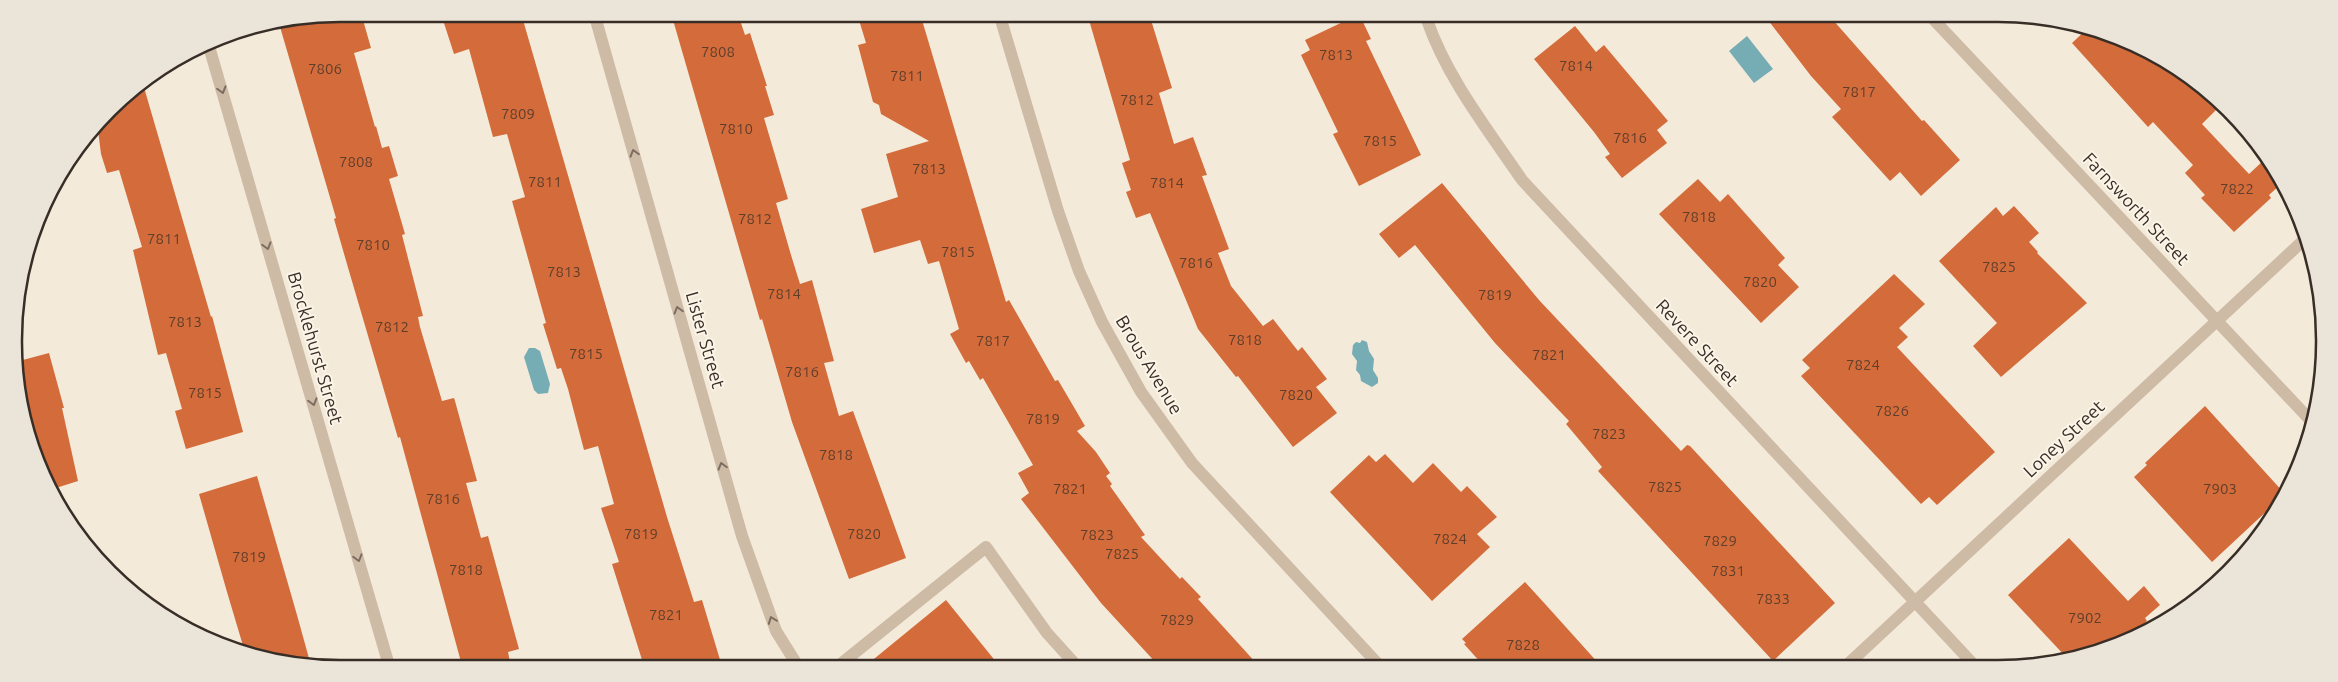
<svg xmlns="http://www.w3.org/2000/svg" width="2338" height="682" viewBox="0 0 2338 682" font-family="Ubuntu,sans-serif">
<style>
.water{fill:#76adb5}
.building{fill:#d36c3a}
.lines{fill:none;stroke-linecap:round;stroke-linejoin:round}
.minor{stroke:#cebba5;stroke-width:12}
.oneway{stroke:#7c6d60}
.labels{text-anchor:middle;stroke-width:4;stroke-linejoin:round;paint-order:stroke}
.number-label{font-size:15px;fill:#603e2c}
.street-label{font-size:18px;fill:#392e27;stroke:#fbf4e7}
.rim{fill:none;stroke:#392e27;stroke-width:2.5}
</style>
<rect width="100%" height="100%" fill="#f4eada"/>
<path class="water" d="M1747,36l26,33 -19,14 -25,-32z
M1362,340l5,2 2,9 5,8 -1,11 5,8v5l-6,4 -11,-6 -1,-6 -4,-5 1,-9 -5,-7 1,-9 3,-3 4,1z
M529,348h6l5,3 10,33 -2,9 -10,1 -4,-4 -10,-33z"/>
<path class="building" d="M278,20h85l8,28 -17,5 21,74 1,-1 6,22 7,-2 9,30 -9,3 16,55 -3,1 21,81 -5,1 2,10 22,74 12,-3 1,3 22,80 -11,2 15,55 7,-2 31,113 -11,3 2,10h-49l-61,-225 -2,1 -49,-167 -15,-52 2,-1z
M443,20h80l144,497 27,85 8,-2 19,63h-78l-31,-99 7,-2 -18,-54 13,-4 -16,-58 -14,4 -16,-61 -7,-21 -4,1 -14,-45 3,-1 -34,-122 13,-4 -18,-63 -14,3 -24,-88 -15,5z
M673,20h67l5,15 5,-2 17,53h-2l9,29 -10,3 24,81 -12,4 15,52 9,29 12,-4 22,81 -10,2 15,53 14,-5 53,147 -57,21 -57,-157 -30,-103 -2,1z
M859,20h63l84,282 3,-2 46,81 3,-1 27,46 -8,5 19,21 14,21 -4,3 6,8 -2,2 35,49 -4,2 39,42 2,-2 19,20 -3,2 59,65h-100l-56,-61 -80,-104 8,-6 -11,-20 15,-8 -50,-87 -3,2 -11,-19 -3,2 -16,-29 9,-5 -20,-68 -11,3 -8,-24 -46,13 -13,-44 37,-12 -12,-43 43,-13 -48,-27 -2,-9 -6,-3 -15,-57 8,-2z
M1089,20h62l21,68 -13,5 15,51 19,-7 14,38 -5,1 27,73 -11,4 13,33 32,40 10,-7 25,32 4,-4 25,32 -11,8 21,26 -44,34 -55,-71 -2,1 -38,-48 -48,-116 -14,5 -10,-26 5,-2 -9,-27 8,-3z
M1347,20h15l9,19 -5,2 55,114 -62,31 -26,-52 5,-2 -37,-77 9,-5 -5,-10z
M1768,20h65l89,101 2,-1 36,40 -39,36 -21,-24 -10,9 -58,-64 9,-8 -30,-33z
M1575,26l21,26 8,-7 64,76 -11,9 10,13 -45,35 -17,-21 5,-3 -16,-22 -60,-73z
M2088,28l34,11 57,30 43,35 -20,20 47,50 15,-14 13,14 5,9 -13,12 2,3 -37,34 -33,-34 4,-3 -20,-22 8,-8 -40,-43 -5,5 -76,-84z
M143,84l68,233 1,-1 31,116 -57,17 -11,-38 7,-2 -16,-56 -8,2 -25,-105 9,-3 -23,-77 -12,3 -6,-19 -3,-24 27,-35z
M1698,179l22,23 8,-8 57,64 -7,7 21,22 -38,36 -102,-109z
M1442,183l97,117 142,151 6,-6 3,1 145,157 -62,58 -175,-190 4,-4 -36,-43 3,-3 -74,-78 -80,-98 -16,13 -20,-24z
M2014,206l25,27 -10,9 9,10 -1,1 50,50 -86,74 -28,-31 24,-23 -58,-62 57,-54 7,9z
M1894,274l31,30 -26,24 9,9 -11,10 98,105 -58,53 -8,-8 -8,7 -120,-128 9,-8 -8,-8z
M49,353l15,55h-2l16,73 -22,7 -31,-62 -6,-65z
M2205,406l80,88 -73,68 -78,-85 13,-12 -2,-2z
M1385,454l28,29 20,-20 28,29 6,-6 30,31 -20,17 13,13 -58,54 -102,-109 39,-37 7,7z
M257,476l40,139 13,47h-33l-33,-13 -17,-57 -28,-98z
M2069,538l59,63 16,-15 16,19 -15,13 2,3 -19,18 -62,18 -58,-62z
M1525,582l21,23 54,60 -118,-1 -18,-20 2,-1 -4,-4z
M946,600l51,63h-128z"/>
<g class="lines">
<path class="minor" d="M596,20l146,516 34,95 20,32
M1001,20l57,191 21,60 23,51 39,70 51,71 186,201
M1427,20c20,58 61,110 95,160l452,485
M1934,20l378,402
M208,43l180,619
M842,663l144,-116 61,86 28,31
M1847,665l459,-427"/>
</g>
<defs><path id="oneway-chevron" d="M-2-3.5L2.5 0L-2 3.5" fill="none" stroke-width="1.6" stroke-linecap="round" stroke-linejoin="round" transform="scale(1.25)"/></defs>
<g class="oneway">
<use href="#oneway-chevron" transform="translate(222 90) rotate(74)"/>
<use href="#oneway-chevron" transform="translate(634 153) rotate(-106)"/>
<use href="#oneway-chevron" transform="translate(267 246) rotate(74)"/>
<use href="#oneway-chevron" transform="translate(678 310) rotate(-106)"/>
<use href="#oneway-chevron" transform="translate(313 402) rotate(74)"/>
<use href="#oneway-chevron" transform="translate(722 466) rotate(-106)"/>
<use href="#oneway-chevron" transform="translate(358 558) rotate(74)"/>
<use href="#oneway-chevron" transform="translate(772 620) rotate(-111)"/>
</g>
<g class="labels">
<g class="number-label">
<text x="718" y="57">7808</text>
<text x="1336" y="60">7813</text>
<text x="1576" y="71">7814</text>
<text x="325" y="74">7806</text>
<text x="907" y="81">7811</text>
<text x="1859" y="97">7817</text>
<text x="1137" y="105">7812</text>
<text x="518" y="119">7809</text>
<text x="736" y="134">7810</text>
<text x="1630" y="143">7816</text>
<text x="1380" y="146">7815</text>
<text x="356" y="167">7808</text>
<text x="929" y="174">7813</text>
<text x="545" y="187">7811</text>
<text x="1167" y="188">7814</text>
<text x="2237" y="194">7822</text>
<text x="1699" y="222">7818</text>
<text x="755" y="224">7812</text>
<text x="164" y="244">7811</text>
<text x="373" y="250">7810</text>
<text x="958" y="257">7815</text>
<text x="1196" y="268">7816</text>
<text x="1999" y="272">7825</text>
<text x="564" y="277">7813</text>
<text x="1760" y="287">7820</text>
<text x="784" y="299">7814</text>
<text x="1495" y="300">7819</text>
<text x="185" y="327">7813</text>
<text x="392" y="332">7812</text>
<text x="1245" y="345">7818</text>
<text x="993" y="346">7817</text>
<text x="586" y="359">7815</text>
<text x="1549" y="360">7821</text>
<text x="1863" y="370">7824</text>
<text x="802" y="377">7816</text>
<text x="205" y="398">7815</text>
<text x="1296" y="400">7820</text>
<text x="1892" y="416">7826</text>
<text x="1043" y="424">7819</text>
<text x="1609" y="439">7823</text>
<text x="836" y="460">7818</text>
<text x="1665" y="492">7825</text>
<text x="1070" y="494">7821</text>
<text x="2220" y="494">7903</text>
<text x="443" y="504">7816</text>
<text x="641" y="539">7819</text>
<text x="864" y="539">7820</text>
<text x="1097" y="540">7823</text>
<text x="1450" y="544">7824</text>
<text x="1720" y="546">7829</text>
<text x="1122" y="559">7825</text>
<text x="249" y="562">7819</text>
<text x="466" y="575">7818</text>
<text x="1728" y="576">7831</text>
<text x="1773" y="604">7833</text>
<text x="666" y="620">7821</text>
<text x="2085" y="623">7902</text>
<text x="1177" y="625">7829</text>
<text x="1523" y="650">7828</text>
</g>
<g class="street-label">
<text transform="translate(2136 209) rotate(47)" y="6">Farnsworth Street</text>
<text transform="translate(705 340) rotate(74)" y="6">Lister Street</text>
<text transform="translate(1697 343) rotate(47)" y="6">Revere Street</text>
<text transform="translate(315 348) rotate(74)" y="6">Brocklehurst Street</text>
<text transform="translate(1149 365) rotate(59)" y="6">Brous Avenue</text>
<text transform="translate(2064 439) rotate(-43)" y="6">Loney Street</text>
</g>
</g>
<path d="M0 0H2338V682H0ZM340 22H1998A318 318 0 0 1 2316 340V342A318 318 0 0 1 1998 660H340A318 318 0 0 1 22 342V340A318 318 0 0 1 340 22Z" fill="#ebe4d8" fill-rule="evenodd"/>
<path class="rim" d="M340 22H1998A318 318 0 0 1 2316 340V342A318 318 0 0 1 1998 660H340A318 318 0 0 1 22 342V340A318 318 0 0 1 340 22Z"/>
</svg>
